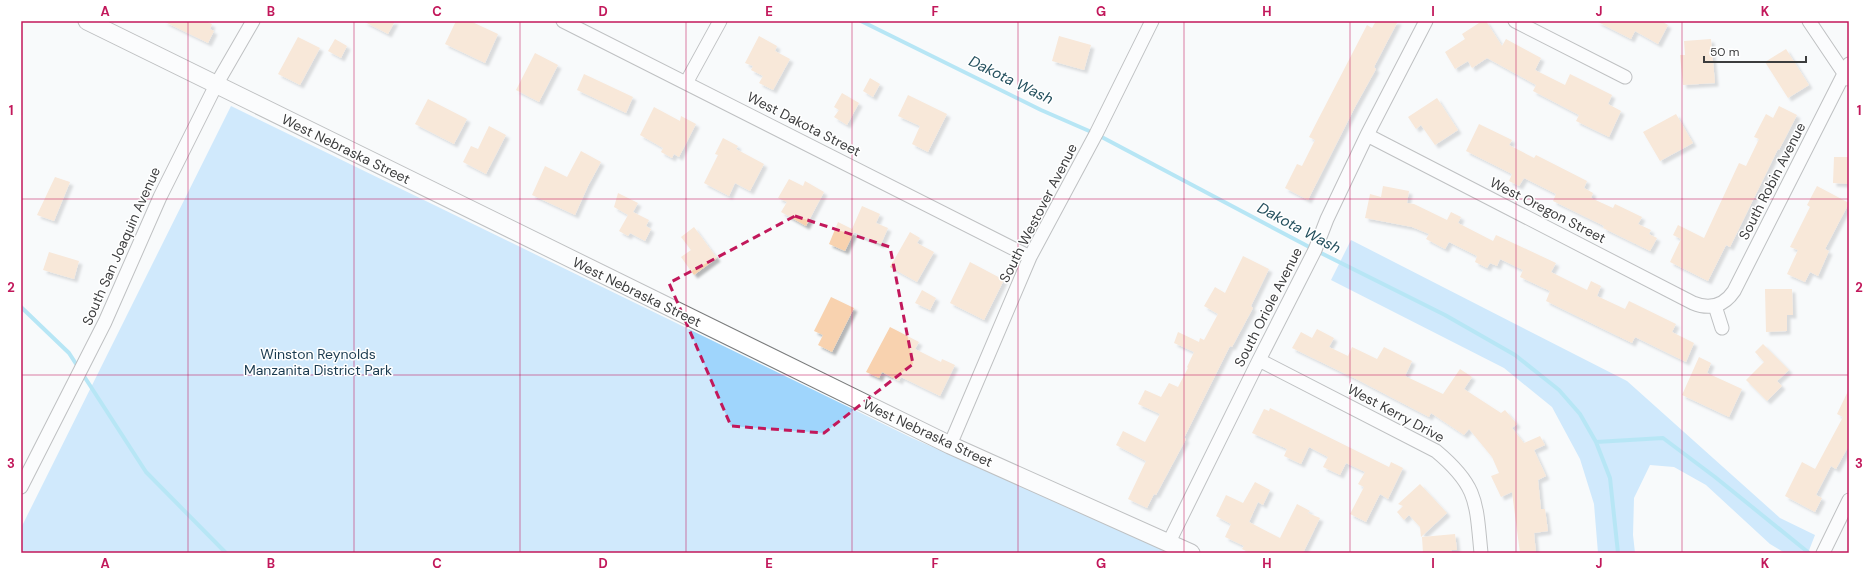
<svg xmlns="http://www.w3.org/2000/svg" width="1870" height="574" viewBox="0 0 1870 574" font-family="'DM Sans',sans-serif">
<style>
.green{fill:#9fd5fc}
.lines{fill:none;stroke-linecap:round;stroke-linejoin:round}
.stream{stroke:#69cfee;stroke-width:4}
.building{fill:#f8d2af;filter:url(#shadow)}
.minor-casing{stroke:#7a7c7d;stroke-width:15}
.tertiary-casing{stroke:#7a7c7d;stroke-width:19}
.minor{stroke:#fff;stroke-width:13}
.tertiary{stroke:#fff;stroke-width:17}
.marked{fill:none;stroke:#c2185b;stroke-width:3;stroke-dasharray:8 5;stroke-linejoin:round}
.grid{fill:none;stroke:#c2185b;stroke-width:1;stroke-opacity:0.55}
.labels{text-anchor:middle;stroke-width:3;stroke-linejoin:round;paint-order:stroke}
.street-label{font-size:14px;fill:#3c3d3e;stroke:#fff}
.park-label{font-size:14px;fill:#1a3a4f;stroke:#fff}
.water-label{font-size:15px;font-style:italic;fill:#24505e;stroke:#fff}
.neatline{fill:none;stroke:#c2185b;stroke-width:1.5}
.grid-label{font-size:13px;text-anchor:middle;font-weight:bold;fill:#c2185b}
</style>
<defs>
<filter id="shadow"><feDropShadow dx="3.5" dy="3.5" stdDeviation="1" flood-color="#0004"/></filter>
</defs>
<rect width="100%" height="100%" fill="#f8fafb"/>
<path class="green" d="M231,106l681,332 262,115h-1153v-25z
M1351,240l276,141 153,137 35,17 -7,18h-23l-15,-9 -64,-59 -32,-18 -24,-2 -16,33 -1,37 2,18h-37l-4,-49 -14,-45 -28,-52 -48,-39 -173,-88z"/>
<g class="lines">
<path class="stream" d="M861,21l180,89 55,24 219,116 130,65 70,40 44,35 21,24 16,28 14,36 8,75
M21,307l48,46 77,119 80,81
M1596,442l67,-4 52,39 94,76"/>
</g>
<path class="building" d="M163,21h42l7,3 -2,5 4,2 -6,12z
M363,21h32l-7,13z
M456,21h14l28,13 -13,29 -40,-19z
M1376,21h22l-24,46 2,2 -20,36 -48,95 -23,-12 12,-24 5,2 13,-26 -6,-3 58,-112 5,3z
M1482,21h4l16,25 4,-7 35,19 -6,12 30,15 5,-11 42,21 -4,9 13,7 -12,26 -33,-16 3,-6 -46,-24 3,-6 -49,-27 -15,10 -4,-7 -13,8 -10,-17 20,-13 -3,-5z
M1596,21h65l7,4 -10,19 -23,-13 -4,8z
M759,36l18,10 -2,5 15,8 -17,31 -14,-7 4,-7 -12,-6 2,-4 -8,-3z
M1059,36l32,9 -7,25 -32,-9z
M298,37l22,11 -20,37 -22,-11z
M335,39l12,7 -6,12 -13,-7z
M1711,39l4,44 -32,2 -3,-30h5l-1,-14z
M1786,49l23,36 -21,13 -23,-36z
M535,53l23,12 -19,37 -23,-12z
M584,74l49,23 -7,16 -49,-23z
M870,78l10,6 -7,13 -10,-6z
M842,93l17,10 -12,22 -13,-8 5,-7 -5,-3z
M908,95l39,19 -19,38 -16,-8 8,-18 -22,-10z
M1437,98l21,32 -23,15 -14,-20 -5,4 -8,-12z
M428,99l39,20 -13,25 -39,-20z
M1779,106l18,9 -18,35 -1,-1 -48,98 -4,-2 -18,36 -38,-19 11,-23 -8,-4 5,-10 26,13 35,-75 7,3 13,-27 -5,-2 12,-23 7,4z
M654,107l26,14 1,-5 15,8 -17,33 -5,-3 -2,4 -11,-6 2,-4 -23,-13z
M1676,114l17,29 -33,18 -17,-29z
M1479,124l33,16 -3,5 25,13 2,-3 51,26 -3,7 9,5 -2,5 22,10 2,-4 27,13 -4,7 13,6 -2,4 8,4 -7,13 -47,-23 1,-2 -51,-25 3,-7 -32,-16 -5,8 -10,-5 3,-7 -46,-23z
M489,126l17,9 -20,39 -23,-12 8,-16 7,3z
M723,138l15,8 -2,3 28,15 -14,27 -15,-8 -6,13 -25,-13 14,-28 -3,-1z
M581,151l20,11 -13,24 -13,29 -43,-20 13,-29 22,11z
M1834,157h15v27l-16,-1z
M55,177l15,5 -16,39 -17,-6z
M789,179l14,7 2,-5 19,11 -18,34 -25,-14 6,-10 -9,-4z
M1383,186l26,5 -2,12 7,1 33,16 4,-8 10,5 -3,6 35,18 3,-6 60,28 -5,9 36,18 4,-9 10,5 -4,10 28,13 4,-8 47,23 -4,8 22,11 -8,19 -51,-25 -3,6 -86,-42 4,-10 -30,-14 3,-7 -23,-11 -3,7 -7,-3 -3,5 -12,-6 2,-6 -28,-14 -4,7 -19,-10 3,-5 -17,-7 -47,-9 5,-24 11,3z
M1817,186l32,17 -24,46 4,2 -11,25 -8,-4 -5,10 -18,-8 11,-24 -8,-3 20,-40 -3,-2z
M618,193l20,10 -5,9 16,8 -3,6 5,3 -6,12 -15,-8 -2,3 -9,-5 9,-16 -14,-8z
M862,206l18,8 -4,9 12,5 -7,16 -27,-12 -9,19 -16,-7 9,-22 14,7z
M694,227l23,31 -23,17 -13,-18 10,-7 -10,-13z
M910,232l10,6 -3,5 17,9 -17,30 -27,-15z
M49,252l30,9 -5,18 -31,-9z
M1243,256l26,13 -18,37 2,2 -21,39 -2,-1 -46,92 2,1 -30,56 -2,-1 -7,14 -19,-9 18,-38 -30,-16 7,-14 22,11 15,-28 -22,-10 7,-14 16,7 8,-14 9,4 10,-19 -1,-1 7,-15 -20,-9 4,-11 21,10 1,-4 4,2 14,-26 -14,-8 11,-19 10,6z
M970,262l34,18 -20,40 -34,-17z
M1765,289h27l1,26h-6v16l-21,1z
M922,290l14,8 -6,12 -15,-7z
M831,297l23,11 -22,44 -14,-7 5,-10 -9,-4z
M890,327l29,15 -4,7 26,13 1,-3 13,6 -15,31 -39,-19 -2,4 -17,-9 -3,6 -13,-6z
M1317,329l17,9 -5,9 19,9 4,-9 25,12 7,-12 28,14 -7,15 38,18 17,-25 12,8 -8,12 37,24 4,-3 12,14 -5,4 12,15 16,-7 5,9 -11,5 12,26 -8,4 3,29h4l3,22 -14,2 2,20h-16l-8,-61 -11,5 -10,-21 8,-3 -7,-16 -23,-28 -5,6 -33,-22 -2,4 -71,-37 -66,-32 9,-16 11,6z
M1763,344l26,26 -12,11 5,5 -15,15 -21,-21 18,-18 -9,-10z
M1699,357l12,6 -4,10 35,16 -13,28 -47,-22z
M1849,389v56l-13,24 -5,-3 -15,29 6,3 -7,14 -30,-16 17,-34 13,7 28,-52 -6,-3z
M1270,408l119,59 2,-5 12,6 -15,31 -8,-5 -14,28 -16,-8 14,-27 -6,-3 7,-12 -19,-9 -6,12 -17,-8 5,-10 -19,-10 -8,17 -17,-8 3,-7 -35,-16 12,-24 5,2z
M1255,482l15,8 -7,15 -5,-3 -9,20 31,16 17,-34 13,7 -2,2 12,5 -17,35h-53l-8,-4 2,-3 -19,-9 6,-13 -15,-8 10,-21 17,8z
M1420,484l27,29 -26,24 -1,-10 -11,-12 -5,5 -7,-8 6,-6 -5,-2z
M1455,534l2,16h-6l1,3h-29l-1,-16z"/>
<g class="lines">
<defs>
<path id="minor" d="M563,21l467,236
M1515,21l110,56
M1809,21l39,58
M686,83l34,-62
M1367,135l326,168c17,7 31,3 41,-12l115,-227
M1715,306l7,22
M1259,360l177,91c42,35 40,51 45,102
M950,445l80,-188 66,-123 56,-113
M21,487l84,-165 55,-125 56,-112 37,-64
M1169,542l90,-182 56,-110 12,-31 40,-84 59,-114
M1823,553l26,-53"/>
<path id="tertiary" d="M87,21l863,424 241,108"/>
</defs>
<use href="#minor" class="minor-casing"/>
<use href="#tertiary" class="tertiary-casing"/>
<use href="#minor" class="minor"/>
<use href="#tertiary" class="tertiary"/>
</g>
<path d="M0 0H1870V574H0ZM795,216l95,31 23,117 -89,69 -93,-7 -62,-143z" fill="#f8fafb" fill-opacity=".55" fill-rule="evenodd"/>
<path class="marked" d="M795,216l95,31 23,117 -89,69 -93,-7 -62,-143z"/>
<path class="grid" d="M188,21v532M354,21v532M520,21v532M686,21v532M852,21v532M1018,21v532M1184,21v532M1350,21v532M1516,21v532M1682,21v532M21,199h1828M21,375h1828"/>
<g class="labels">
<g class="street-label">
<text transform="translate(804 124) rotate(27)" y="5">West Dakota Street</text>
<text transform="translate(346 149) rotate(26)" y="5">West Nebraska Street</text>
<text transform="translate(1772 181) rotate(-63)" y="5">South Robin Avenue</text>
<text transform="translate(1548 210) rotate(27)" y="5">West Oregon Street</text>
<text transform="translate(1038 213) rotate(-63)" y="5">South Westover Avenue</text>
<text transform="translate(121 246) rotate(-66)" y="5">South San Joaquin Avenue</text>
<text transform="translate(637 292) rotate(26)" y="5">West Nebraska Street</text>
<text transform="translate(1268 307) rotate(-63)" y="5">South Oriole Avenue</text>
<text transform="translate(1396 413) rotate(28)" y="5">West Kerry Drive</text>
<text transform="translate(928 433) rotate(25)" y="5">West Nebraska Street</text>
</g>
<g class="park-label">
<text x="318" y="359">Winston Reynolds<tspan x="318" dy="16">Manzanita District Park</tspan></text>
</g>
<g class="water-label">
<text transform="translate(1011 80) rotate(26)" y="5">Dakota Wash</text>
<text transform="translate(1299 228) rotate(28)" y="5">Dakota Wash</text>
</g>
</g>
<rect width="1870" height="574" fill="none" stroke="#ffffff" stroke-width="44"/>
<path d="M1704 56v6h102v-6" fill="none" stroke="#3c3d3e" stroke-width="2"/>
<text x="1710" y="56" font-size="12" fill="#3c3d3e" stroke="#ffffff" stroke-width="3" paint-order="stroke">50 m</text>
<rect x="22" y="22" width="1826" height="530" class="neatline"/>
<g class="grid-label">
<text x="105" y="16">A</text>
<text x="271" y="16">B</text>
<text x="437" y="16">C</text>
<text x="603" y="16">D</text>
<text x="769" y="16">E</text>
<text x="935" y="16">F</text>
<text x="1101" y="16">G</text>
<text x="1267" y="16">H</text>
<text x="1433" y="16">I</text>
<text x="1599" y="16">J</text>
<text x="1765" y="16">K</text>
<text x="11" y="115">1</text>
<text x="1859" y="115">1</text>
<text x="11" y="292">2</text>
<text x="1859" y="292">2</text>
<text x="11" y="468">3</text>
<text x="1859" y="468">3</text>
<text x="105" y="568">A</text>
<text x="271" y="568">B</text>
<text x="437" y="568">C</text>
<text x="603" y="568">D</text>
<text x="769" y="568">E</text>
<text x="935" y="568">F</text>
<text x="1101" y="568">G</text>
<text x="1267" y="568">H</text>
<text x="1433" y="568">I</text>
<text x="1599" y="568">J</text>
<text x="1765" y="568">K</text>
</g>
</svg>
